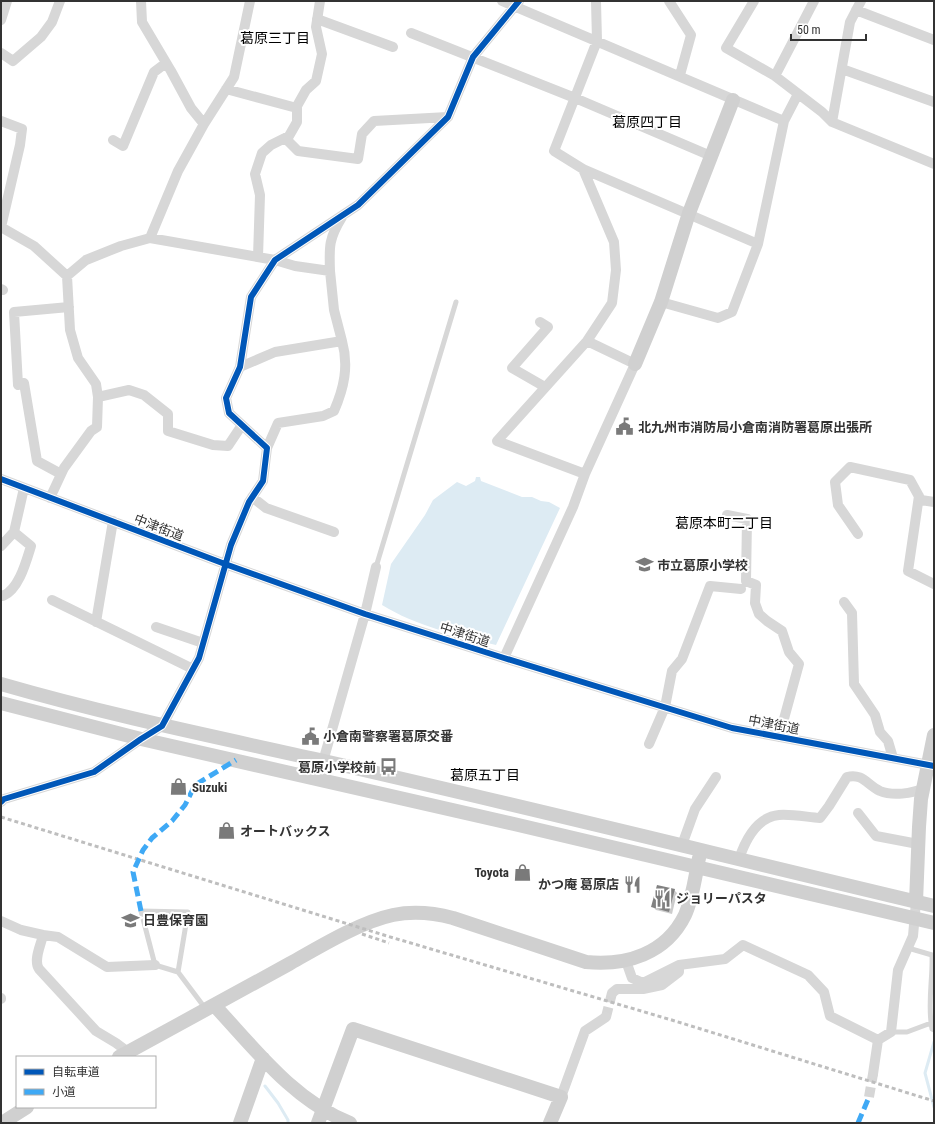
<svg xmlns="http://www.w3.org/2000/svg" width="935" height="1124" viewBox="0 0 935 1124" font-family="'Roboto Condensed','Noto Sans JP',sans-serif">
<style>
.water{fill:#ddebf3}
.shadow{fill:#0003}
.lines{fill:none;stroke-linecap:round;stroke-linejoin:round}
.stream{stroke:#ddebf3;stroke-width:3}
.building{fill:#818181}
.street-tunnel{stroke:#d6d6d6;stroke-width:10;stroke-dasharray:10 5;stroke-linecap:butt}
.lane{stroke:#d7d7d7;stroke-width:5}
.street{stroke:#d7d7d7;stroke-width:10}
.secondary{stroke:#d0d0d0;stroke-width:14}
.rail{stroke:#bebebe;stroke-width:3;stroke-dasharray:4 3;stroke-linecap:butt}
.quiet{stroke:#3fa9f5;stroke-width:5;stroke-dasharray:10 5;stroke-linecap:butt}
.cycleway-casing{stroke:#fff;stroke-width:8}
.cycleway{stroke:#0057b8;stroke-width:6}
.labels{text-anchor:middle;stroke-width:4;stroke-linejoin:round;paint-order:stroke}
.poi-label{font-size:13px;font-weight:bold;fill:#333;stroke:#fff;text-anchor:start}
.street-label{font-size:13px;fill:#333;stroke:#fff}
.neighbourhood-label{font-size:14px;fill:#000;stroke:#fff}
</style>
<rect width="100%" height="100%" fill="#fff"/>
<path class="water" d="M476,477h4l1,4 41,16h10l9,4 8,1 11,6 -64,137c-39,-10 -80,-19 -114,-40l9,-41 34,-49 8,-15 24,-18 9,4 9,-5z"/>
<path class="shadow" d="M674,890l3,3 -5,21 -16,-4 -3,-3z"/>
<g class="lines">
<path class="stream" d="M934,1042l-9,31 9,34
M265,1086l13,17 10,17v3"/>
</g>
<path class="building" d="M657,885l18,4 -6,23 -18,-5z"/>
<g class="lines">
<path class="street-tunnel" d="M606,1017l6,-24
M869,1097l4,-23"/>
<path class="lane" d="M376,567l80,-265
M141,911l47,1 -10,60 -23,-7z
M908,948l24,7c1,24 -5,50 0,74l2,1
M178,972l27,36
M891,1032h16l24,-9"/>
<path class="street" d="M141,1l1,21 29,49 20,37 13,16
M502,1l282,120
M596,1l1,40 -43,110 29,18 175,75
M669,1l22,34 -11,40
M754,1l-28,47 49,28 47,36 10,10 102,42
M856,10l78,30
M317,19l76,28
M1,20l6,-19
M411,33l164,65 136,58
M1,53l12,8 28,-24 11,-15 8,-21
M842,69l92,33
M775,76l39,-75
M226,89l67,18
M1,121l21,8 -2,16 -19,82
M832,122l18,-100 11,-21
M285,138l13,13 60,8 4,-25 12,-13 74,-4
M113,140l10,6 31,-74 12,-9
M583,169l31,73 2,28 -4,33 -25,38 -90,100 88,33
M1,227l33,19 33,30 3,54 8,28 18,26 2,13 -1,30 -6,4 -27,37 -14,30
M150,238l28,-67 26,-47 30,-47 16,-76
M258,257l2,-62 -5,-21 7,-21 9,-8 18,-9 8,-14v-16l9,-16 10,-9 6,-27 -6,-27 4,-26
M330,271c-1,-25 -1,-33 12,-54
M67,276l19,-16 35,-14 29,-8 125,22 20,6 35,5 4,39 8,31 -67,11 -35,15
M1,289l2,1
M661,302l57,16 14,-6 26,-68 26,-123 14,-27
M540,322l8,5 -36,41 33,19
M98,397l31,-7 15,5 24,19v17l45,14 15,1 14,-21
M267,448l11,-25 45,-7 11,-5c10,-23 15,-45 8,-70
M61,474l-24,-13 -13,-78 -6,2 -4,-73 55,-5
M1,479l224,85 140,50 139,44 228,70 202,38
M919,496l-11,75 26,13
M252,497l14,11 68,24
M727,515l20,4 -1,62 10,4 -1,18 4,11 8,7 15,10 7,21 10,12 -20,73
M858,534l-20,-29 -3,-23 15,-15 60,13 11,20 13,2
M1,546l13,-14 10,-44
M1,595l2,1c16,-7 23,-34 28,-50l-17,-14
M52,600l141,69
M844,602l8,11 2,71 21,31 5,17 8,9 5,17
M96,622l17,-101
M156,627l47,16
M504,658l69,-151 12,-33 50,-110 -48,-23
M649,744l16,-37 7,-36 10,-12 28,-73 31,3
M318,779l47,-165 11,-47
M1,802l3,-3 90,-27 47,-33 21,-13 37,-68 32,-113 18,-43 14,-21 4,-33 -38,-35 -3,-15 14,-31 11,-70 24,-37 83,-55 90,-88 25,-60 46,-56
M858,813l18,23 42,8
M682,845l13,-36 21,-32
M739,859c6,-18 18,-42 40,-44 12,-1 28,2 41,3l9,-12 18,-29c16,-4 20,8 33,14 12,5 32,3 44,-3
M1,921l20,9 22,5c-2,10 -10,25 -4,34l57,62 20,12 12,9
M43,935l15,2 49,30 48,-2
M626,961l6,17 11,5 36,-18 46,-6 18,-14 65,30 16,17 6,24 48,24
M612,993l5,-4h26l19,-4 17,-13v-7
M1,998v1
M873,1074l5,-34 13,-8 7,-62 15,-34 3,-34
M561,1097l24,-66 21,-14"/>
<path class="secondary" d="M635,364l26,-62 28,-89 44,-113
M1,684c107,31 215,53 323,77 204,46 407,97 610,145
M1,703l140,36 373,85 420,99
M916,902l3,-75 2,-28 13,-64
M214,1005c41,44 79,95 136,118
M119,1057c57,-31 113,-62 170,-93 30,-17 71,-42 104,-49 20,-4 41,-2 60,3l133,44c40,4 80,-8 99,-47 8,-18 10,-38 14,-57
M2,1123l25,-16
M240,1123l23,-65
M318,1123l35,-94 208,68 -11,26"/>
<path class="rail" d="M1,817l386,119 288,85 259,80
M362,934l27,9"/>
<path class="quiet" d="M141,911l-8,-39 10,-22 9,-12 20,-17 13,-16 10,-20 41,-25
M858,1123l11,-26"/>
<defs>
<path id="cycleway" d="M1,479l224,85 140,50 139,44 228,70 202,38
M1,802l3,-3 90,-27 47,-33 21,-13 37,-68 32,-113 18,-43 14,-21 4,-33 -38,-35 -3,-15 14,-31 11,-70 24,-37 83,-55 90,-88 25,-60 46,-56"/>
</defs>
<use href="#cycleway" class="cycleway-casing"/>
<use href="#cycleway" class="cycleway"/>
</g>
<defs>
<symbol id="civic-bare" viewBox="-9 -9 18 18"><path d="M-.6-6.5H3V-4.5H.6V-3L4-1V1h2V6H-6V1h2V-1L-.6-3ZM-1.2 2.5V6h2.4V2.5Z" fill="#7a7a7a" stroke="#fff" stroke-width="2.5" paint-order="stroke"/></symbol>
<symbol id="school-bare" viewBox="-9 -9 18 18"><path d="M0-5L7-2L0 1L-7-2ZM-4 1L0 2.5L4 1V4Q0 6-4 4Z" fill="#7a7a7a" stroke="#fff" stroke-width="2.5" paint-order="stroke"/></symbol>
<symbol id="bus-bare" viewBox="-9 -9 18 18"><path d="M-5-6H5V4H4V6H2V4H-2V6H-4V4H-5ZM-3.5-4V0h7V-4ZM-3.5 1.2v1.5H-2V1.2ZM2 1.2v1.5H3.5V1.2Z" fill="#7a7a7a" stroke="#fff" stroke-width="2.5" paint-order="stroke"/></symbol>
<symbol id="shop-bare" viewBox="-9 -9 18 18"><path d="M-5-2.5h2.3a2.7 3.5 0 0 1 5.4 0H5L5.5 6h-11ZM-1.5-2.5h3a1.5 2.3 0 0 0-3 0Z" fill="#7a7a7a" stroke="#fff" stroke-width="2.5" paint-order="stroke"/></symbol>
<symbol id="restaurant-bare" viewBox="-9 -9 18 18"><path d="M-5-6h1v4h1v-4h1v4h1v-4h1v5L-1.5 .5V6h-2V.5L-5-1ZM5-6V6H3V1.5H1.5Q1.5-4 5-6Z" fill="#7a7a7a" stroke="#fff" stroke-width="2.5" paint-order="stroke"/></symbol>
</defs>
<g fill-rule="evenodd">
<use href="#civic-bare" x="612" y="414" width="25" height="25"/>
<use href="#school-bare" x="632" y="552" width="25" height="25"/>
<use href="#civic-bare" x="298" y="724" width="25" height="25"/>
<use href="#bus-bare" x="376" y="754" width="25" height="25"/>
<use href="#shop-bare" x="166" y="774" width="25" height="25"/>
<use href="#shop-bare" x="214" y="818" width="25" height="25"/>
<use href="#shop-bare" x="510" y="860" width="25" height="25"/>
<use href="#restaurant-bare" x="620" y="872" width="25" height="25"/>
<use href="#restaurant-bare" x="650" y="886" width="25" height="25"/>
<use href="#school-bare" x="118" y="908" width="25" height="25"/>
</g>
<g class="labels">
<g class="poi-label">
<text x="638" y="432">北九州市消防局小倉南消防署葛原出張所</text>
<text x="657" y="570">市立葛原小学校</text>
<text x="323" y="741">小倉南警察署葛原交番</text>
<text x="376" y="772" text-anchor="end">葛原小学校前</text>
<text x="192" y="792">Suzuki</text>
<text x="240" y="836">オートバックス</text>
<text x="509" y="877" text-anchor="end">Toyota</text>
<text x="619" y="889" text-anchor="end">かつ庵 葛原店</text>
<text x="676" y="903">ジョリーパスタ</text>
<text x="143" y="925">日豊保育園</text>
</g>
<g class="street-label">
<text transform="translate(159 527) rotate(21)" y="5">中津街道</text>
<text transform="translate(465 634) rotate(18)" y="5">中津街道</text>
<text transform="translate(774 724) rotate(11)" y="5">中津街道</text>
</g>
<g class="neighbourhood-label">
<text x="275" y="43">葛原三丁目</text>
<text x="647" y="127">葛原四丁目</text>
<text x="724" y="528">葛原本町二丁目</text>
<text x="485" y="780">葛原五丁目</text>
</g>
</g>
<rect width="935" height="1124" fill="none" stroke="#333333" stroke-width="4"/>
<rect x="16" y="1056" width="140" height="52" fill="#ffffff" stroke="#adadad"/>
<rect x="24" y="1069" width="20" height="6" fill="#0057b8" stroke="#adadad"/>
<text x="52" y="1076" font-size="12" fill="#333333">自転車道</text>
<rect x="24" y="1089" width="20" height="6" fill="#3fa9f5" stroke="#adadad"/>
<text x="52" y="1096" font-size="12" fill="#333333">小道</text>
<path d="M791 34v6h75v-6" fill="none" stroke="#333333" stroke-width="2"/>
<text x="797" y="34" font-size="12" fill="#333333" stroke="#ffffff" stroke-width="3" paint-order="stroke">50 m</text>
</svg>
